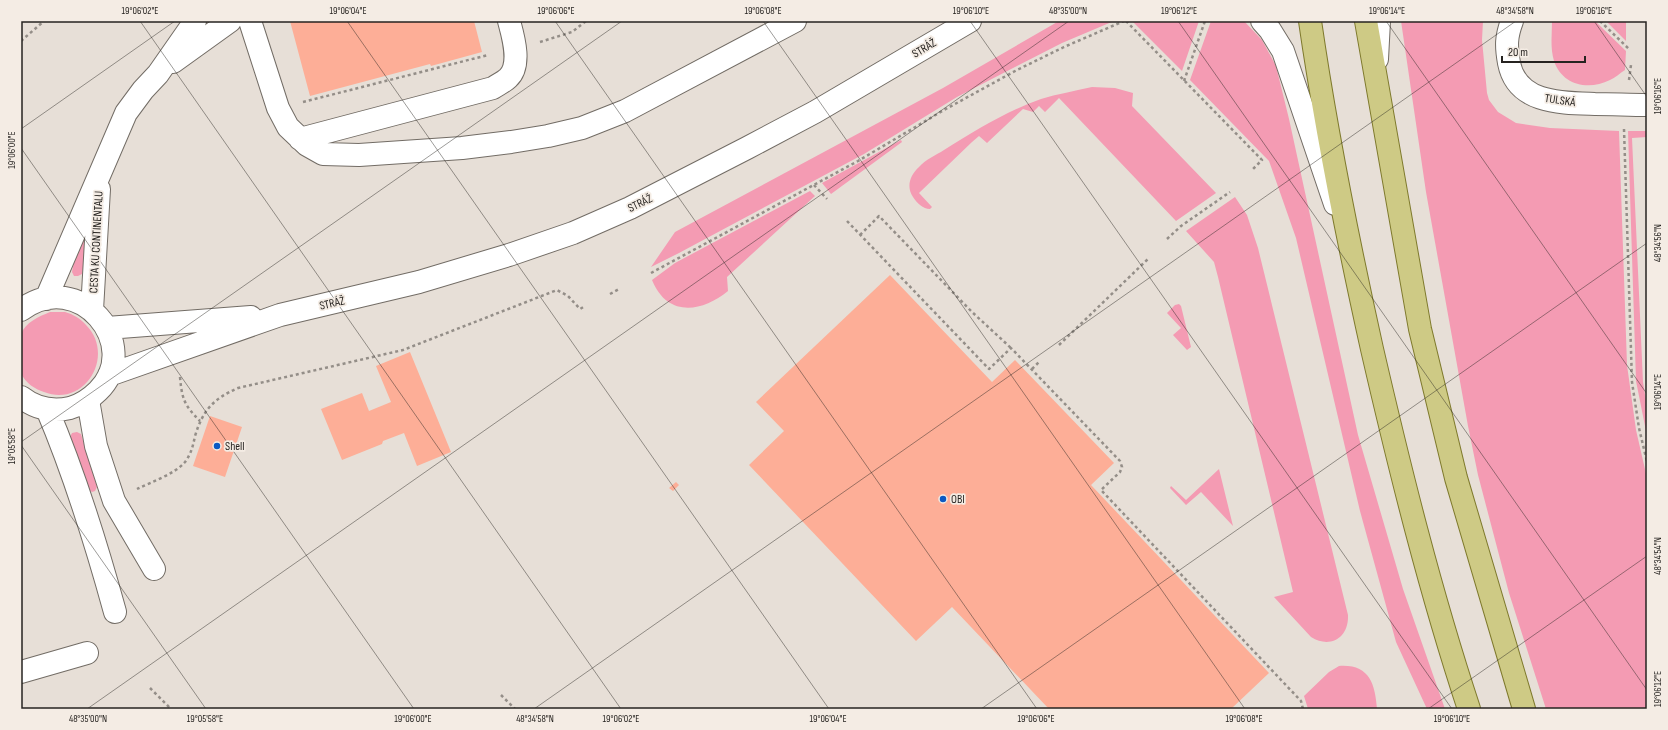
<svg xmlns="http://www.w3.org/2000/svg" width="1668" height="730" viewBox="0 0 1668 730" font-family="'Sofia Sans Condensed',sans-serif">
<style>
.green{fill:#f49bb3}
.building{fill:#fdae97}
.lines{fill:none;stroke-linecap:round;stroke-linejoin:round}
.minor-casing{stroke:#726c65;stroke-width:24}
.major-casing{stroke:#7e792c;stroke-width:24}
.path{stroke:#948e88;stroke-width:2.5;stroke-dasharray:3 3;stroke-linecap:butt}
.minor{stroke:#fff;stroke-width:22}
.major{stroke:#ceca85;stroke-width:22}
.ticks{fill:none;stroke:#262320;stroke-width:1;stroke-opacity:0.45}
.poi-dot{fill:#0b59c3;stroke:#f4ece4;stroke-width:1.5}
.labels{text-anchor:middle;stroke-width:3.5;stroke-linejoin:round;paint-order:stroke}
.street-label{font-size:12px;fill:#262320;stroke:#f4ece4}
.poi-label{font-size:12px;fill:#262320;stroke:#f4ece4;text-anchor:start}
.neatline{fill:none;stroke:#262320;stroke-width:1.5}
.ticks-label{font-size:10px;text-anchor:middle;fill:#262320}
</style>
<rect width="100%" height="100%" fill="#e7dfd7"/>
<path class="green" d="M1059,21h55l-52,22 -47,24 -58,30 -93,57 -185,99 -28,14 24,-35 268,-144z
M1147,21h52l-17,50 -49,-49z
M1211,21h33l18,19 14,26 13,53 69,316 45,154 42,120h-18l-31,-67 -36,-131 -64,-273 -27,-77 -79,-81z
M1401,21h82l-1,19 5,53 2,7 9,12 18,11 34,5 69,3 8,234 9,65 11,48v231h-101l-37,-116 -31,-118 -10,-49 -42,-234z
M1552,21h43l31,30 -1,19c-5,3 -10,8 -15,10 -22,11 -48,5 -56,-19 -4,-13 -2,-27 -2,-40z
M1606,21h20v20z
M1092,87l23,1 18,5 -1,13 84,87 -40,28 -117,-123 -14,14 -6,-6 -6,6 -10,-3 -36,34 -8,-7 -7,6 -53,51 13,14 -2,2c-7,0 -13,-6 -17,-12 -7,-10 -3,-22 6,-30 6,-7 17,-12 25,-17 30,-19 63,-39 97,-51 16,-5 34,-8 51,-12z
M1628,131h19v6l-15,1 11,244 4,25v29l-11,-55z
M901,140l1,2 -71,52 -9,-11z
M810,191l5,5 -88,81 1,14c-27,22 -61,26 -76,-11l23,-17z
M1235,197l12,18 11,33 90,367c1,23 -18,34 -37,22l-37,-40 19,-5 -75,-315 -4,-15 -28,-31z
M80,231l9,2 -7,41 -4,2h-4l-2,-4z
M1179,304l2,2 10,41 -4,3 -14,-15 8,-7 -14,-15 8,-8z
M50,312c5,0 10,0 15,0 8,2 16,7 21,13 30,30 -1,83 -42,67 -9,-3 -19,-9 -23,-19v-39c5,-12 17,-17 29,-22z
M77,432l4,2 16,53 -2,4 -3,1 -3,-2 -19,-53 2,-4z
M1219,469l14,57 -32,-34 -15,13 -16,-17 1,-2 15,14z
M1339,666c30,-2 36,17 38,43h-69l-4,-13 25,-24z"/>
<path class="building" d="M290,21h184l8,31 -51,14 -1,-2 -120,32z
M890,275l102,107 23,-22 99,103 -23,22 178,188 -38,36h-182l-97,-102 -36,34 -167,-176 35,-34 -28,-29z
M410,352l41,100 -34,14 -13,-33 -21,8 -1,3 -40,16 -21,-51 41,-16 7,18 22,-9 -15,-36z
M210,416l32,11 -17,50 -32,-11z
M676,482l3,3 -6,6 -4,-3z"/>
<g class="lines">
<defs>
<path id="minor" d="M250,21l28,87 10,19 19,18 16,9 36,1 103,-7 49,-6 37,-6 34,-8 43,-17 170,-90
M1262,21l8,9 13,21 52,153
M1512,21c-6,16 -6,25 -3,42 8,41 53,40 86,41 17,0 35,1 52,1
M1377,59l2,-38
M173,62l57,-41
M300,139l193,-51c4,-3 11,-6 15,-10 14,-13 5,-42 1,-57
M46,299l80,-186 17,-23 15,-16 37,-53
M21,310c58,-44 123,36 77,81 -8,8 -17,14 -28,17 -18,4 -35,0 -49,-11
M92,310l7,-121
M107,328l144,-11
M109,375l171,-60 139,-33 90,-27 64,-22 57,-25 117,-60 68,-36 155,-91
M88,400l8,46 18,55 40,68
M47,409c28,66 49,134 68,203
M21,672l66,-19"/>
<path id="major" d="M1310,21c16,110 38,220 62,328 28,121 58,242 97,360
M1366,21l54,308 36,149 68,231"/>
</defs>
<use href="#minor" class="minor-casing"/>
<use href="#major" class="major-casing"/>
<path class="path" d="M1126,21l136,139 -10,10
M1600,21l30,29
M21,41l23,-20
M540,42l32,-10 14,-11
M1629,80l2,-15
M1184,81l21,-60
M303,102l185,-47
M1624,129l8,253 7,46 8,34
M814,185l13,14
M847,221l142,148 22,-21 109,113 2,6 -2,5 -19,18 200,211 2,8
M860,235l19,-19 93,96 39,36
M1167,239l14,-13 49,-34
M651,273l207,-112 86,-51 73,-40 47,-23 60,-26
M610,294l9,-5
M1059,345l90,-87
M1032,369l7,-7
M180,377c2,22 4,28 20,44
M137,489c14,-7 38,-15 48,-27 6,-8 8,-16 10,-26 8,-26 18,-37 43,-48l165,-38 154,-60 11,6 12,13 5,-3
M150,688l21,21
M501,695l14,14"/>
<use href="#minor" class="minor"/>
<use href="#major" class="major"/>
</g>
<path class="ticks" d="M140,21l481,688M347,21l482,688M555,21l482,688M763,21l482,688M970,21l482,688M1178,21l469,669M1386,21l261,373M1594,21l53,76M21,129l154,-108M21,148l393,561M21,442l601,-421M21,445l185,264M87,709l982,-688M534,709l982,-688M981,709l666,-466M1428,709l219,-153"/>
<g class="poi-dot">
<circle cx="217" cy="446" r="4"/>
<circle cx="943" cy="499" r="4"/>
</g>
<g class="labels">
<g class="street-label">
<text transform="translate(924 48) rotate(-31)" y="4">STRÁŽ</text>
<text transform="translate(1560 100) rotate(8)" y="4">TULSKÁ</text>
<text transform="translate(640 203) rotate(-26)" y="4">STRÁŽ</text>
<text transform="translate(96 242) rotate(-87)" y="4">CESTA KU CONTINENTALU</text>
<text transform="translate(332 303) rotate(-13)" y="4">STRÁŽ</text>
</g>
<g class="poi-label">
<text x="225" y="450">Shell</text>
<text x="951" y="503">OBI</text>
</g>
</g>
<rect width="1668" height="730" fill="none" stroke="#f4ece4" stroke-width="44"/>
<path d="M1502 56v6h83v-6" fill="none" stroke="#262320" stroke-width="2"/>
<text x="1508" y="56" font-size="12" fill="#262320" stroke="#f4ece4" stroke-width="3" paint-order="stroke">20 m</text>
<rect x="22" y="22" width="1624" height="686" class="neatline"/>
<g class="ticks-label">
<text x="140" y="14">19°06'02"E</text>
<text x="348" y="14">19°06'04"E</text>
<text x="556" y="14">19°06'06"E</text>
<text x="763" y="14">19°06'08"E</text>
<text x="971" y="14">19°06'10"E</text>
<text x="1068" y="14">48°35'00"N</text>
<text x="1179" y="14">19°06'12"E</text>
<text x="1387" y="14">19°06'14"E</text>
<text x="1515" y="14">48°34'58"N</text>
<text x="1594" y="14">19°06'16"E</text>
<text transform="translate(1657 96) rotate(-90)" y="4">19°06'16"E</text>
<text transform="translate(11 150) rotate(-90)" y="4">19°06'00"E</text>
<text transform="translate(1657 243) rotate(-90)" y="4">48°34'56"N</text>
<text transform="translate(1657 392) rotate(-90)" y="4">19°06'14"E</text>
<text transform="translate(11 446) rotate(-90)" y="4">19°05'58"E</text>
<text transform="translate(1657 556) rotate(-90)" y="4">48°34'54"N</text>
<text transform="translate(1657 689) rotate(-90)" y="4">19°06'12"E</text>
<text x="88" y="722">48°35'00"N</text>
<text x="205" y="722">19°05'58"E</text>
<text x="413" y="722">19°06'00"E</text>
<text x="535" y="722">48°34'58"N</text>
<text x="621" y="722">19°06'02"E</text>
<text x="828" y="722">19°06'04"E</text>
<text x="1036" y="722">19°06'06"E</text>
<text x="1244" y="722">19°06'08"E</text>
<text x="1452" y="722">19°06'10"E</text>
</g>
</svg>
